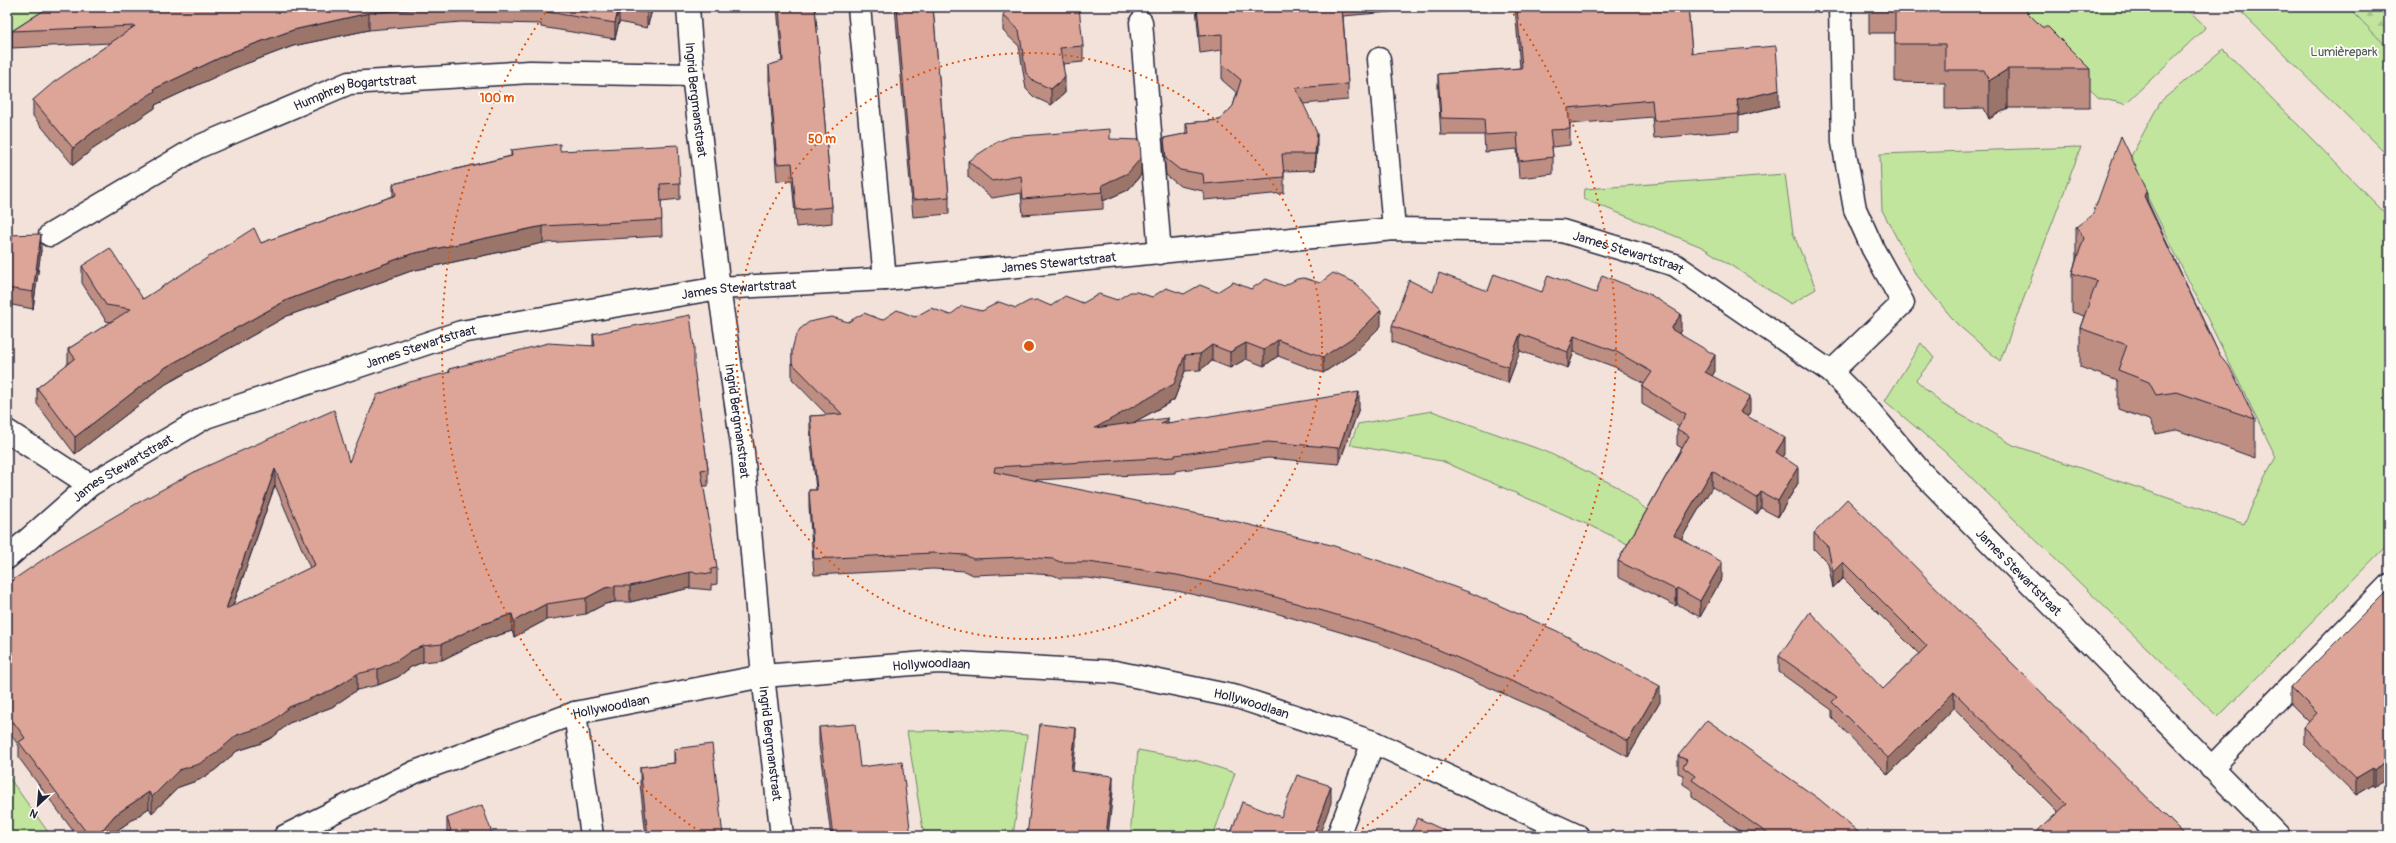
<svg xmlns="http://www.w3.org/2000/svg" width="2396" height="843" viewBox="0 0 2396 843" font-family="Pangolin,sans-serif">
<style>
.green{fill:#c2e59e;stroke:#72846c}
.forest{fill:url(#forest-firs);stroke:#72846c}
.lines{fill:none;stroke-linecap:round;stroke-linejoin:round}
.minor-casing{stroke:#22223b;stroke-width:25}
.minor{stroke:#fdfcf7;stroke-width:22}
.wall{fill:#be8e82;stroke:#22223b;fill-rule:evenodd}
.shaded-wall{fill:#9b746a;stroke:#22223b}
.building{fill:#dda597;stroke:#22223b;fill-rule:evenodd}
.ring{fill:none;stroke:#de560e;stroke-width:2;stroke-dasharray:2 4}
.labels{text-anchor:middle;stroke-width:3.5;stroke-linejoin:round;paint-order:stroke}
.park-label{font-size:13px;fill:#525c59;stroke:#fdfcf7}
.street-label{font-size:13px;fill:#22223b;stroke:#fdfcf7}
.centre{fill:#de560e;stroke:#fdfcf7;stroke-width:2}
.ring-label{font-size:12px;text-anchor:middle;font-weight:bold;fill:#de560e;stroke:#fdfcf7;stroke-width:3.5;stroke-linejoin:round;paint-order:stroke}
</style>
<defs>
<pattern id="forest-firs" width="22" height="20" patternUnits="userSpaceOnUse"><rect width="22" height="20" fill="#c2e59e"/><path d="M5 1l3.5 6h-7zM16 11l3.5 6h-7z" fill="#a6c489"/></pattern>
</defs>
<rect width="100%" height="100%" fill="#f3e2da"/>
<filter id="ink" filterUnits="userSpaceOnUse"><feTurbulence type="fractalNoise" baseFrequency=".025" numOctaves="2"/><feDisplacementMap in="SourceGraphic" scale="8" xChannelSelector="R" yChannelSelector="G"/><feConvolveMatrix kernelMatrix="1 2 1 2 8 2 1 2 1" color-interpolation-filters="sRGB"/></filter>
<g filter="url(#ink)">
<path class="green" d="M7,7h70l-70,42z
M2004,7h181l21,20 -81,77 -26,-6z
M2236,7h153v150z
M2223,49l166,168v326l-171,174 -273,-265 -60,-51 36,-58 13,15 -18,22 26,24 71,41 231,79 21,-48 11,-19 -147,-297 31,-58z
M2081,147l-81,214 -43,-37 -42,-51 -33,-63 -2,-56z
M1785,174l8,59 23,56 -25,15 -89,-57 -118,-48 1,-10z
M1432,411l115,41 71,35 99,79 -11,18 -106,-54 -158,-69 -92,-16 8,-21z
M976,730l51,5 -14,101h-89l-17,-105z
M1138,750l60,11 37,12 -22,63h-83z
M7,775l44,61h-44z"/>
<path class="forest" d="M2359,7h30v42l-35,-36z"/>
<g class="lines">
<defs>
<g id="minor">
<path id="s1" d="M688,7l5,68 26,213 24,164 20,224 19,160"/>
<path d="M859,7l26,272"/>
<path d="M1141,22l19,231"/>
<path d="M1379,59l15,170"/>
<path id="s2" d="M50,235l148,-88 151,-64 181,-11 163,3"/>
<path d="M1831,372l72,-69 -30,-54 -18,-40 -12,-67 -3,-135"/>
<path d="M7,431l83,54"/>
<path id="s3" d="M7,558l83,-73 116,-68 255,-85 258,-44 166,-9 509,-50 168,2 113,34 156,107 37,37 53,63 358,364"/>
<path d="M575,713l17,123"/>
<path d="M2211,768l178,-183"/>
<path id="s4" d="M285,836l130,-64 160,-59 188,-37 175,-14 177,10 122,25 136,45 205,94"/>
<path d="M1338,836l35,-94"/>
</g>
</defs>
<use href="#minor" class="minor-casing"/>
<use href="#minor" class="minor"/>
</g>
<path class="wall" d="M49,7h604l-6,21 -28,-6 -4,17 -74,-12v-3l-80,-2 -92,8 -76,16 -61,23 -77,36v3l-62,41 -20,16 -40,-49v-16l77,-57 -98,5v-17z
M777,7h38l17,200v16l-36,4 -4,-47 -15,1 -8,-100v-16l13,-3z
M895,7h38l16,190v17l-36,3z
M1196,7h194v5l-47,4 5,68v16l-45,4 14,45 -2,21 -31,1v22l-80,7 -1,-9 -23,-5 -14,-11 -2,-21v-16l22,-4v-11l34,-3 13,-14 4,-13 -15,-13v-30l-22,3z
M1515,7h173l4,46 87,53 -40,10v15l-85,7 -2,-21 -82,7v21l-18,2 1,10v17l-34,4 -2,-29 -32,3 -1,-17h-43l-3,-44v-17l82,-6z
M1869,7h153l20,20 48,42v39h-82l-19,11 -5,-11 -39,1v-26l-50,-1v-49h-26z
M1003,15l80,31v16l-20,2 2,29 -14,12 -17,-8 -8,-8 -7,-43 -16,-15z
M1110,139l31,36 -13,15 -25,11v8l-80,6 -2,-22 -29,5 -24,-21v-16z
M511,150l49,1 120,32v16l-19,2 1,35 -119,7 -132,28 -124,45 -121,68 -91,70 -38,-50v-16l31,-24v-15l43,-27 -5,-1 -24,-38v-17l61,33 118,-56 132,-47v-12l118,-28z
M2147,200l72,154 36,65v39l-78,-28 -21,4 -7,-14 -31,-11v-28l-38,-14v-39l4,-12 -12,-4v-39l4,-13v-33z
M7,235l34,15 -8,59 -26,-5z
M1251,289l130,37 -26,26 -32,21 -45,-17 -14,10 -18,-7 -16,9 -18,-7 -12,9 -15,1 -11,29 -41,23h35l191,-15 -20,56 -71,-6 -93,13v2l-140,7 625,222 -32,55 -80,-44 -111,-48 -56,-21 -116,-34 -88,-19 -89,-13h-28l-7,-3 -31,-2 -49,2 -8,-4 -32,-2 -119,6 -5,-69v-16h7l-6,-58v-16l17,-1 -35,-36v-29l56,-28 34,-2 33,-3 35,-2 32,-4 69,-5 32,-3z
M1488,291l54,1 139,38 -2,3 36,38 -3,5 38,36 -2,4 37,38 -2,3 15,26 -20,34 -17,-9 -4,6 -45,-27 -31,52 41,39 -22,39 -23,-13 -1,2 -58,-29v-16l64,-113 -5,-3v-16l2,-3 -37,-22v-17l2,-3 -29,-17 -41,-15 -6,16 -48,-17 -12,32 -116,-41v-16l41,-34z
M593,334l101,35 14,100v17h-5l14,82v16l-6,1v5l-21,-2 -60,14h-15l-10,2 -19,10 -40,6 -32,17 -2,-6 -32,10 -38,19 -19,2 -12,5 -13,10 -20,8 -21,5 -25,17 -43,16 -16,14 -14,7 -22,7 -22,19 -16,10 -20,7 -27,26 -3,-5 -34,24 -4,4h-34l-58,-78v-12l-12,-17v-145l191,-114 151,-8 100,-89v-4l144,-23zM275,485l35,83 -77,38z
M1814,533l372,303 -128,-24 -104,-104 -66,67 -56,-57v-8l-53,-38v-16l104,33 36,-35 -76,-76 -10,10 -5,-25 -14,-14z
M2389,589v185l-14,13 -2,-2 -17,10 -52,-51v-17l5,-5 -18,-18v-17z
M819,727l41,40 51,69h-80l-12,-92z
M674,749l49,87h-77l-6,-52v-17l34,-4z
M1678,756l185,80h-116l-55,-39v-7l-9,-6v-9l-5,-2z
M447,818l46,18 -46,-3z"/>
<path class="shaded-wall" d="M619,7v15l-4,17v-16z
M648,7h5l-6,21v-16z
M369,13v17l-76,16 -61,23 -77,36v3l-62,41 -20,16v-17l20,-16 61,-43 78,-37 61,-22z
M2008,69v39l-19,11v-38z
M1065,77v16l-14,12v-16z
M1779,90v16l-40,10 -2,-16z
M1317,133v16l-2,21v-16z
M1141,158v17l-13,15 -25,11 -1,-16z
M2147,190v39l-3,-33z
M543,226v17l-132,28 -124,45 -121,68 -91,70v-17l91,-70 121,-67 124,-46z
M41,234v16l-8,59v-17z
M1381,310v16l-26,26 -32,21v-16z
M1681,314v16l-10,15v-16z
M1520,334v17l-12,32v-16z
M1574,336v16l-6,16v-16z
M1278,340v16l-14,10v-16z
M1246,343v16l-16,9v-16z
M1212,345v16l-12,9v-16z
M1185,355v16l-11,29 -79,44v-16z
M1715,355v16l-10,17v-16z
M1359,392v16l-20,56v-16z
M1750,396v16l-10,16v-16z
M1168,418v16l-7,-10z
M1785,438v16l-9,14v-16z
M1798,467v16l-20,34v-16z
M275,469v16l-49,140v-16z
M1712,471v16l-38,64v-16z
M1761,492v16l-4,6v-16z
M1722,562v16l-22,39v-16z
M1843,562v16l-10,10v-16z
M690,572v16l-60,14v-16z
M615,586v16l-10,2 -19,10v-16l19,-10z
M1677,588v16l-1,2v-16z
M546,604v16l-32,17v-16z
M512,614v17l-32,10 -38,19v-16l38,-19z
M423,646v16l-12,5 -13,10 -20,8v-16l33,-18z
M357,674v16l-25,17 -43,16 -16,14 -14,7 -22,7 -22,19 -16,10 -20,7 -27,26v-16l27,-27 58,-35 52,-28z
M1660,686v16l-32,55v-16z
M1954,692v16l-66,67v-17z
M1076,728v17l-5,42v-16z
M2389,757v17l-14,13v-17z
M2373,768v17l-17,10v-17z
M1113,776v16l-5,44h-2z
M1331,786v17l-12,33h-6z
M149,792v16l-34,24 -4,4h-14l18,-21z"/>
<path class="building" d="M49,7h395l-75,6 -76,17 -61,22 -78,37 1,2 -62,41 -20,16 -40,-48 21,-18 81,-56 -123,5z
M510,7h109l-4,16 -74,-12v-3z
M625,7h23l-1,5z
M779,7h36l17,200 -36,3 -4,-47 -15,1 -8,-99 14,-4z
M897,7h36l16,190 -36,3z
M1008,7h71l4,39 -23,2 5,29 -14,12 -17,-8 -8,-8 -7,-43 -16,-15z
M1197,7h145l6,77 -52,4 21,45 -2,21h-33l2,23 -80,7 -1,-10 -23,-4 -14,-11 -2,-21 25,-5 -3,-10 34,-3 13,-14 8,-26 -19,-16v-30l-22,2z
M1517,7h171l4,46 84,-7 3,44 -42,10 2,14 -85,7 -2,-21 -84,8 2,21 -20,1 3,27 -34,4 -2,-28 -32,2 -1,-16 -43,-1 -3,-44 84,-6z
M1895,7h127l20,20h6l42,42h-82l-19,12 -5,-11h-39v-26h-50z
M1110,129v10l30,1 1,18 -13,15 -26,12 1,7 -80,7 -2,-23 -29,5 -24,-20 29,-19 13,-5z
M2121,136l26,54 -3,6 75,158 10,12 26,53 -78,-27 -21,3 -7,-13 -31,-12 9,-25 -47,-17 17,-47 -25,-8 12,-35 -8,-11 17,-13z
M560,144v7l118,-6 2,38 -20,1 2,36 -119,6 -132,28 -124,46 -121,67 -91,70 -38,-49 38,-30 -7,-9 63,-40 -25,-4 -24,-39 28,-18 33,51 111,-71 7,15 135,-48 -3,-11 119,-28 -1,-6z
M41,234l-8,58 -26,-4v-53z
M1333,273l21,9 27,28 -26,26 -32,21 -45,-17 -14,10 -18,-7 -16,9 -18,-7 -12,9 -15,1 -11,29 -79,44 73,-10 -7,6 198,-32 -20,56 -71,-6 -93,13v2l-180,10 -1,5 244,50 93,23 70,23 70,25 86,38 103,55 -32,55 -80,-44 -111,-48 -56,-21 -116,-34 -88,-19 -89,-13h-28l-7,-3 -31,-2 -49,2 -8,-4 -32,-2 -119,6 -5,-69h8l-7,-74 32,-2 -50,-51v-13l3,-12 5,-9 9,-7 23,-5 16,5 16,-9 18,7 15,-10 18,7 16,-9 19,7 12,-9 20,5 17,-9 17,6 13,-7 8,-1 14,6 14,-10 18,7 16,-9 18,6 13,-8h7l15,5 14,-9 18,6 16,-9 17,7 16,-10 18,7 15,-10 18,7 13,-7 7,-1 16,5z
M1439,273l49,18 6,-17 48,18 6,-17 48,18 6,-18 47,19 32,20 -10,15 44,26 -10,17 45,24 -10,16 45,26 -9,14 22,15 -20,34 -17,-9 -4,6 -45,-27 -38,64 48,27 -22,39 -23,-13 -1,2 -58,-29 71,-125 -12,-7 9,-15 -44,-27 10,-15 -37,-21 -41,-15 -6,16 -48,-18 -12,33 -116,-41 17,-46 24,12z
M690,315l4,32v20l14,102 -7,1 16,98 -6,1v5l-21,-2 -60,14h-15l-10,2 -19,10 -40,6 -32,17 -2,-7 -32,11 -38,19 -19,2 -12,5 -13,9 -20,9 -21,5 -25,16 -43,17 -16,14 -14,7 -22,7 -22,19 -16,10 -20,6 -27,27 -3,-5 -34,23 -18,21h-1l-2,-3 -5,3 -70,-94 6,-4 -18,-25v-129l50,-34 77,-45 64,-35 136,-60 15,52 28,-67 33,-13 40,-10 -1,-3 99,-26 47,3 -2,-12zM275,469l40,96 -89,44z
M1847,499l339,337h-154l35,-32 -113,-112 -66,66 -56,-56 5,-5 -58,-41 31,-44 73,77 44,-43 -84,-84 -10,10 -5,-25 -14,-14z
M2389,589v168l-14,13 -2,-2 -17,10 -52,-51 13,-14 -26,-26z
M1707,720l112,79 44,37h-92l-79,-56 3,-4 -12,-9 4,-7 -9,-4z
M855,724l5,43 42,-5 9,74h-78l-14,-109z
M1040,724l36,4 -5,43 42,5 -7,60h-79z
M712,744l11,92h-75l-8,-69 35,-4 -1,-14z
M1297,775l34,11 -18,50h-83l12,-34 39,15z
M482,805l11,31h-55l13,-5 -4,-13z
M1418,818l38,18h-47z"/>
</g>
<g class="ring">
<circle cx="1029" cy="346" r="293"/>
<path d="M705 835A587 587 0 0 1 548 9M1510 9A587 587 0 0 1 1353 835"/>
</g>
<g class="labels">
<g class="park-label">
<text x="2344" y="56">Lumièrepark</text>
</g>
<g class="street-label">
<text dy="5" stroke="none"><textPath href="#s2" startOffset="340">Humphrey Bogartstraat</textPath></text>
<text dy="5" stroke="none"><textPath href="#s1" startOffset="93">Ingrid Bergmanstraat</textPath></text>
<text dy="5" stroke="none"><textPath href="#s3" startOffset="1691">James Stewartstraat</textPath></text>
<text dy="5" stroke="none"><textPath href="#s3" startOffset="1116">James Stewartstraat</textPath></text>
<text dy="5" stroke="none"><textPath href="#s3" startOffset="795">James Stewartstraat</textPath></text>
<text dy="5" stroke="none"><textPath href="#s3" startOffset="471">James Stewartstraat</textPath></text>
<text dy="5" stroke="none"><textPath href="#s1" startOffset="417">Ingrid Bergmanstraat</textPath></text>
<text dy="5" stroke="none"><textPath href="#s3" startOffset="147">James Stewartstraat</textPath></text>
<text dy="5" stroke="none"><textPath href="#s3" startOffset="2203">James Stewartstraat</textPath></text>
<text dy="5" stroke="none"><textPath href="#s4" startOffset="676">Hollywoodlaan</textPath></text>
<text dy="5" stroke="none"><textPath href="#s4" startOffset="1000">Hollywoodlaan</textPath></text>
<text dy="5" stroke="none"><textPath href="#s4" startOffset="352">Hollywoodlaan</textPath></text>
<text dy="5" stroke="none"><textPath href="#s1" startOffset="741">Ingrid Bergmanstraat</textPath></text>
</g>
</g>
<circle cx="1029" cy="346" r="6" class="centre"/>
<g class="ring-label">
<text x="497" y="102">100 m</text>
<text x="822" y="143">50 m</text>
</g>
<rect width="2396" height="843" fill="none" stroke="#fdfcf7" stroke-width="24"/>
<rect x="12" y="12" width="2372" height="819" fill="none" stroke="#22223b" stroke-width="1.5" filter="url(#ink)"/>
<g transform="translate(38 805) rotate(206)" stroke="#fdfcf7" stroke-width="3" paint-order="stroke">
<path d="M0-3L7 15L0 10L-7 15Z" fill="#22223b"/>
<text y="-6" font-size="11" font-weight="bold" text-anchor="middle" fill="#22223b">N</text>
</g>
</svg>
